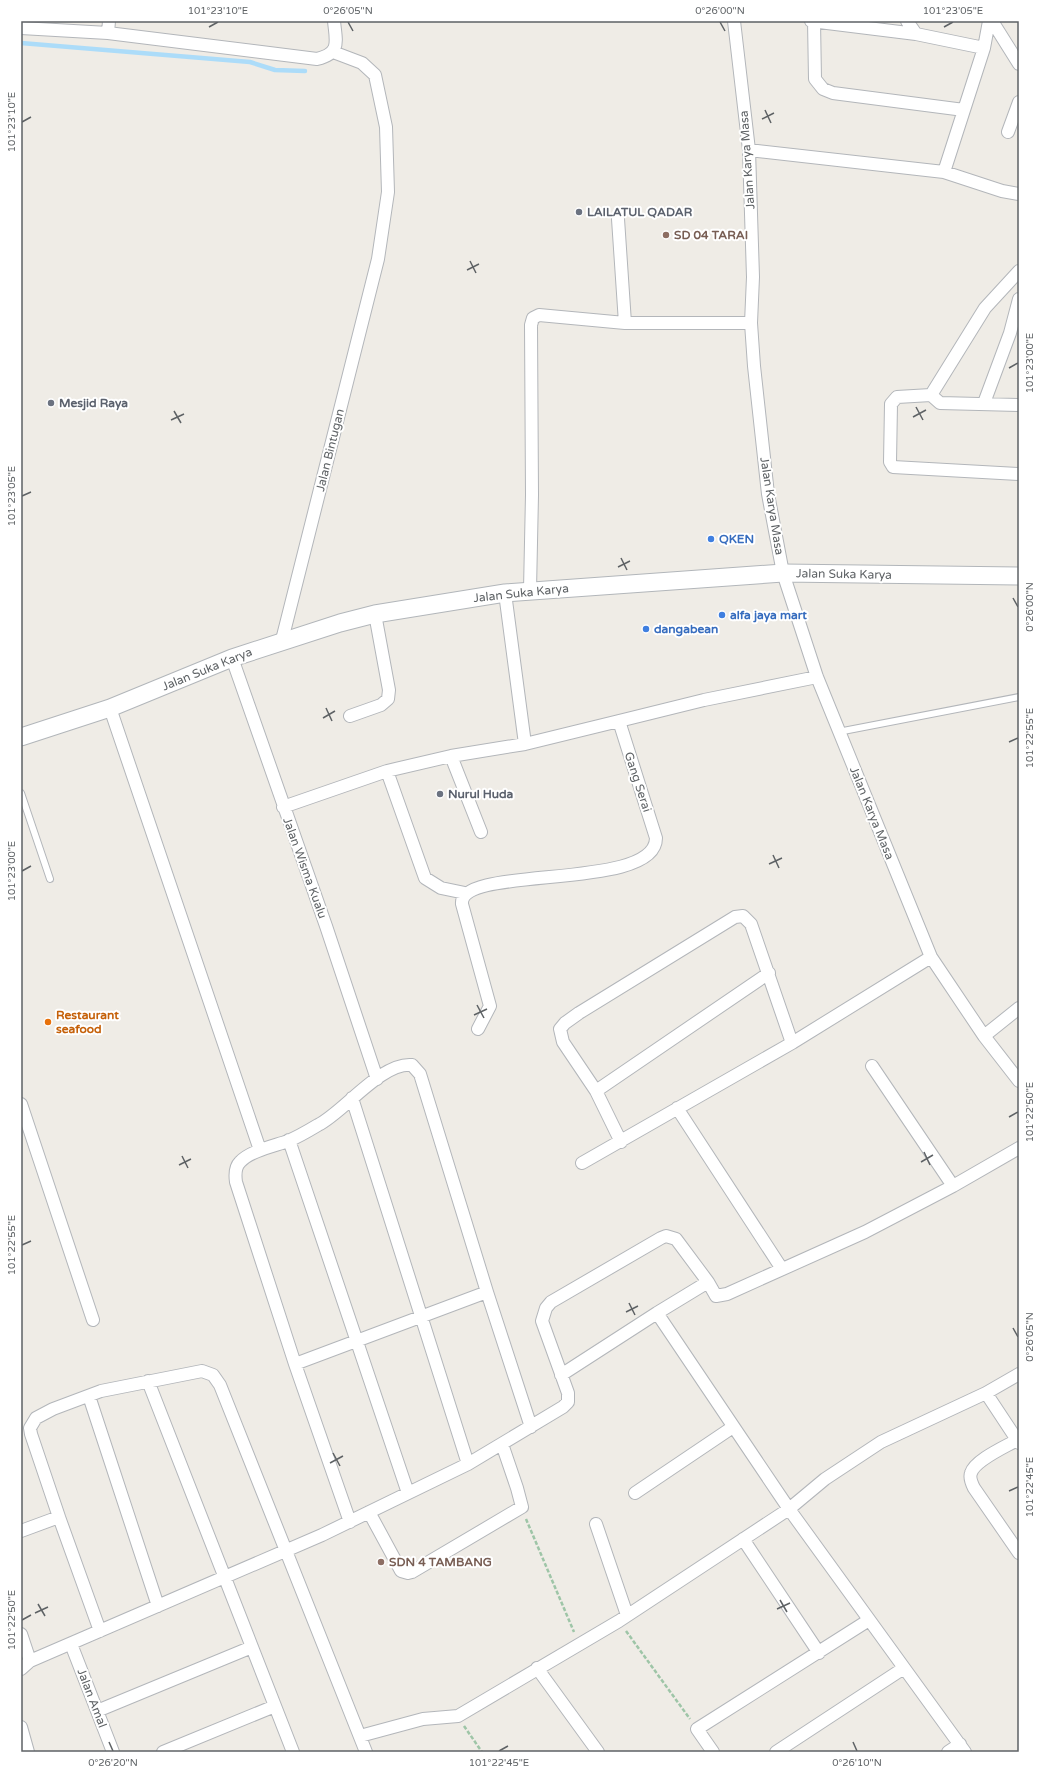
<svg xmlns="http://www.w3.org/2000/svg" width="1040" height="1773" viewBox="0 0 1040 1773" font-family="'Varela Round',sans-serif">
<style>
.lines{fill:none;stroke-linecap:round;stroke-linejoin:round}
.stream{stroke:#acdcf9;stroke-width:4.5}
.service-casing{stroke:#b3b6ba;stroke-width:8}
.minor-casing{stroke:#b3b6ba;stroke-width:14}
.secondary-casing{stroke:#b2b6ba;stroke-width:19}
.path{stroke:#9ec5a7;stroke-width:2.5;stroke-dasharray:4 2;stroke-linecap:butt}
.service{stroke:#fff;stroke-width:6}
.minor{stroke:#fff;stroke-width:12}
.secondary{stroke:#fff;stroke-width:17}
.ticks{fill:none;stroke:#5e6265;stroke-width:1.5}
.worship-dot{fill:#6b7280;stroke:#fff;stroke-width:1.5}
.education-dot{fill:#8d6e63;stroke:#fff;stroke-width:1.5}
.shop-dot{fill:#3f7fe0;stroke:#fff;stroke-width:1.5}
.food-dot{fill:#e8710a;stroke:#fff;stroke-width:1.5}
.labels{text-anchor:middle;stroke-width:4;stroke-linejoin:round;paint-order:stroke}
.street-label{font-size:12px;fill:#5e6265;stroke:#fff}
.worship-label{font-size:12px;font-weight:bold;fill:#5b616d;stroke:#fff;text-anchor:start}
.education-label{font-size:12px;font-weight:bold;fill:#785e54;stroke:#fff;text-anchor:start}
.shop-label{font-size:12px;font-weight:bold;fill:#366cbe;stroke:#fff;text-anchor:start}
.food-label{font-size:12px;font-weight:bold;fill:#c56008;stroke:#fff;text-anchor:start}
.neatline{fill:none;stroke:#5e6265;stroke-width:1.5}
.ticks-label{font-size:10px;text-anchor:middle;fill:#5e6265}
</style>
<rect width="100%" height="100%" fill="#efece6"/>
<g class="lines">
<path class="stream" d="M21,43l229,19 25,8 30,1"/>
<defs>
<path id="service" d="M838,732l181,-35
M21,793l29,86"/>
<path id="minor" d="M734,21l15,129 4,127 -2,46 3,43 14,128 15,79 34,104 114,280 53,79 35,45
M811,21l105,13 68,14
M814,21l1,58 8,10 10,4 131,17
M907,21l9,13
M992,21l27,43
M21,28l87,5 209,26c24,-6 19,-17 17,-38
M108,33l1,-12
M1008,132l11,-30
M749,150l195,22 58,19 17,3
M944,172l40,-124 5,-27
M618,219l7,104
M1019,271l-34,37 -54,87 9,8 79,2
M931,395l-34,2 -6,7 -1,58 3,5 126,7
M984,403l26,-70 9,-34
M530,590l2,-95 -1,-170 2,-7 6,-3 86,8h126
M505,593l20,151
M282,640l96,-381 10,-67 -2,-65 -11,-52 -13,-12 -29,-11
M232,658l94,268 51,153
M110,708l150,442
M350,716l31,-11 7,-6 1,-9 -14,-76
M451,756l30,76
M387,771l38,107 16,10 24,5
M283,807l104,-36 64,-15 74,-12 94,-23
M478,1029l12,-23 -28,-102c-4,-40 194,-12 194,-66l-37,-117 85,-21 113,-23
M984,1036l35,-28
M872,1066l81,120
M596,1091l173,-118
M352,1098l116,366
M21,1104l72,216
M677,1108l105,161
M289,1140l119,353
M621,1142l-25,-51 -33,-49 -3,-13 5,-6 14,-10 156,-96 8,-1 8,8 41,119
M582,1163l210,-120 139,-86
M657,1313l132,196 176,243
M295,1364l192,-72
M561,1375l96,-62 51,-31 8,14 11,-2 138,-62 88,-46 66,-38
M148,1381l145,371
M986,1393l33,50
M89,1396l69,210
M1017,1440c-12,7 -42,20 -46,33 -2,5 1,11 3,15l45,65
M635,1493l98,-66
M369,1512l32,59 7,2 4,-1 110,-65 -5,-19 -15,-44
M59,1517l-28,-83 -1,-6 6,-10 17,-9 48,-18 101,-20 11,4 7,10 146,367
M350,1522l-55,-158 -59,-182c-1,-7 -1,-15 4,-20 10,-11 34,-16 48,-21 10,-4 20,-10 30,-16 26,-13 63,-63 94,-60l8,9 67,218 44,135
M596,1524l31,91
M21,1531l38,-14 41,114
M743,1539l76,114
M21,1634l9,27 -9,8
M71,1644l42,108
M30,1661l292,-126 146,-71 95,-57 5,-5v-9l-26,-72 4,-13 5,-6 110,-64 5,-2 10,3 32,43
M537,1668l61,84
M97,1711l155,-64
M21,1727l7,25
M360,1736l63,-17 35,-3 161,-95 170,-112 36,-30 56,-37 105,-49 33,-19
M163,1752l112,-46
M713,1752l-16,-23 172,-109
M776,1752l128,-84
M948,1752l12,-8"/>
<path id="secondary" d="M21,737l89,-29 122,-50 108,-35 35,-9 130,-21 278,-20 236,3"/>
</defs>
<use href="#service" class="service-casing"/>
<use href="#minor" class="minor-casing"/>
<use href="#secondary" class="secondary-casing"/>
<path class="path" d="M526,1519l48,113
M626,1631l64,88
M464,1726l18,26"/>
<use href="#service" class="service"/>
<use href="#minor" class="minor"/>
<use href="#secondary" class="secondary"/>
</g>
<path class="ticks" d="M348,22l5,9M720,22l5,9M209,27l9,-5M944,27l9,-5M765,110l6,13M762,119l12,-6M22,122l9,-5M470,261l6,12M467,270l12,-6M1009,368l9,-5M916,407l7,13M174,411l7,12M913,417l13,-7M171,420l13,-6M22,496l9,-4M621,558l6,12M618,567l12,-6M1013,598l5,9M326,708l6,13M323,718l12,-7M1009,742l9,-4M773,855l6,13M769,864l13,-6M22,871l9,-5M477,1005l7,13M474,1015l13,-6M1009,1117l9,-5M924,1152l6,13M182,1156l6,12M921,1162l12,-7M179,1165l12,-6M22,1245l9,-4M629,1303l6,12M626,1312l12,-6M1013,1328l5,9M333,1453l7,13M330,1463l13,-7M1009,1491l9,-4M780,1600l7,12M38,1604l7,12M777,1609l13,-6M35,1613l13,-6M22,1620l9,-5M109,1742l4,9M853,1742l4,9M499,1751l9,-5"/>
<g class="worship-dot">
<circle cx="579" cy="212" r="4"/>
<circle cx="51" cy="403" r="4"/>
<circle cx="440" cy="794" r="4"/>
</g>
<g class="education-dot">
<circle cx="666" cy="235" r="4"/>
<circle cx="381" cy="1562" r="4"/>
</g>
<g class="shop-dot">
<circle cx="711" cy="539" r="4"/>
<circle cx="722" cy="615" r="4"/>
<circle cx="646" cy="629" r="4"/>
</g>
<circle class="food-dot" cx="48" cy="1022" r="4"/>
<g class="labels">
<g class="street-label">
<text transform="translate(747 160) rotate(-94)" y="4">Jalan Karya Masa</text>
<text transform="translate(330 450) rotate(-76)" y="4">Jalan Bintugan</text>
<text transform="translate(772 506) rotate(81)" y="4">Jalan Karya Masa</text>
<text transform="translate(844 574) rotate(1)" y="4">Jalan Suka Karya</text>
<text transform="translate(521 593) rotate(-6)" y="4">Jalan Suka Karya</text>
<text transform="translate(207 669) rotate(-22)" y="4">Jalan Suka Karya</text>
<text transform="translate(638 782) rotate(72)" y="4">Gang Serai</text>
<text transform="translate(872 813) rotate(68)" y="4">Jalan Karya Masa</text>
<text transform="translate(305 868) rotate(70)" y="4">Jalan Wisma Kualu</text>
<text transform="translate(92 1698) rotate(69)" y="4">Jalan Amal</text>
</g>
<g class="worship-label">
<text x="587" y="216">LAILATUL QADAR</text>
<text x="59" y="407">Mesjid Raya</text>
<text x="448" y="798">Nurul Huda</text>
</g>
<g class="education-label">
<text x="674" y="239">SD 04 TARAI</text>
<text x="389" y="1566">SDN 4 TAMBANG</text>
</g>
<g class="shop-label">
<text x="719" y="543">QKEN</text>
<text x="730" y="619">alfa jaya mart</text>
<text x="654" y="633">dangabean</text>
</g>
<g class="food-label">
<text x="56" y="1019">Restaurant<tspan x="56" dy="14">seafood</tspan></text>
</g>
</g>
<rect width="1040" height="1773" fill="none" stroke="#ffffff" stroke-width="44"/>
<rect x="22" y="22" width="996" height="1729" class="neatline"/>
<g class="ticks-label">
<text x="218" y="14">101°23'10"E</text>
<text x="348" y="14">0°26'05"N</text>
<text x="720" y="14">0°26'00"N</text>
<text x="953" y="14">101°23'05"E</text>
<text transform="translate(11 122) rotate(-90)" y="4">101°23'10"E</text>
<text transform="translate(1029 363) rotate(-90)" y="4">101°23'00"E</text>
<text transform="translate(11 496) rotate(-90)" y="4">101°23'05"E</text>
<text transform="translate(1029 607) rotate(-90)" y="4">0°26'00"N</text>
<text transform="translate(1029 738) rotate(-90)" y="4">101°22'55"E</text>
<text transform="translate(11 871) rotate(-90)" y="4">101°23'00"E</text>
<text transform="translate(1029 1112) rotate(-90)" y="4">101°22'50"E</text>
<text transform="translate(11 1245) rotate(-90)" y="4">101°22'55"E</text>
<text transform="translate(1029 1337) rotate(-90)" y="4">0°26'05"N</text>
<text transform="translate(1029 1487) rotate(-90)" y="4">101°22'45"E</text>
<text transform="translate(11 1620) rotate(-90)" y="4">101°22'50"E</text>
<text x="113" y="1766">0°26'20"N</text>
<text x="499" y="1766">101°22'45"E</text>
<text x="857" y="1766">0°26'10"N</text>
</g>
</svg>
